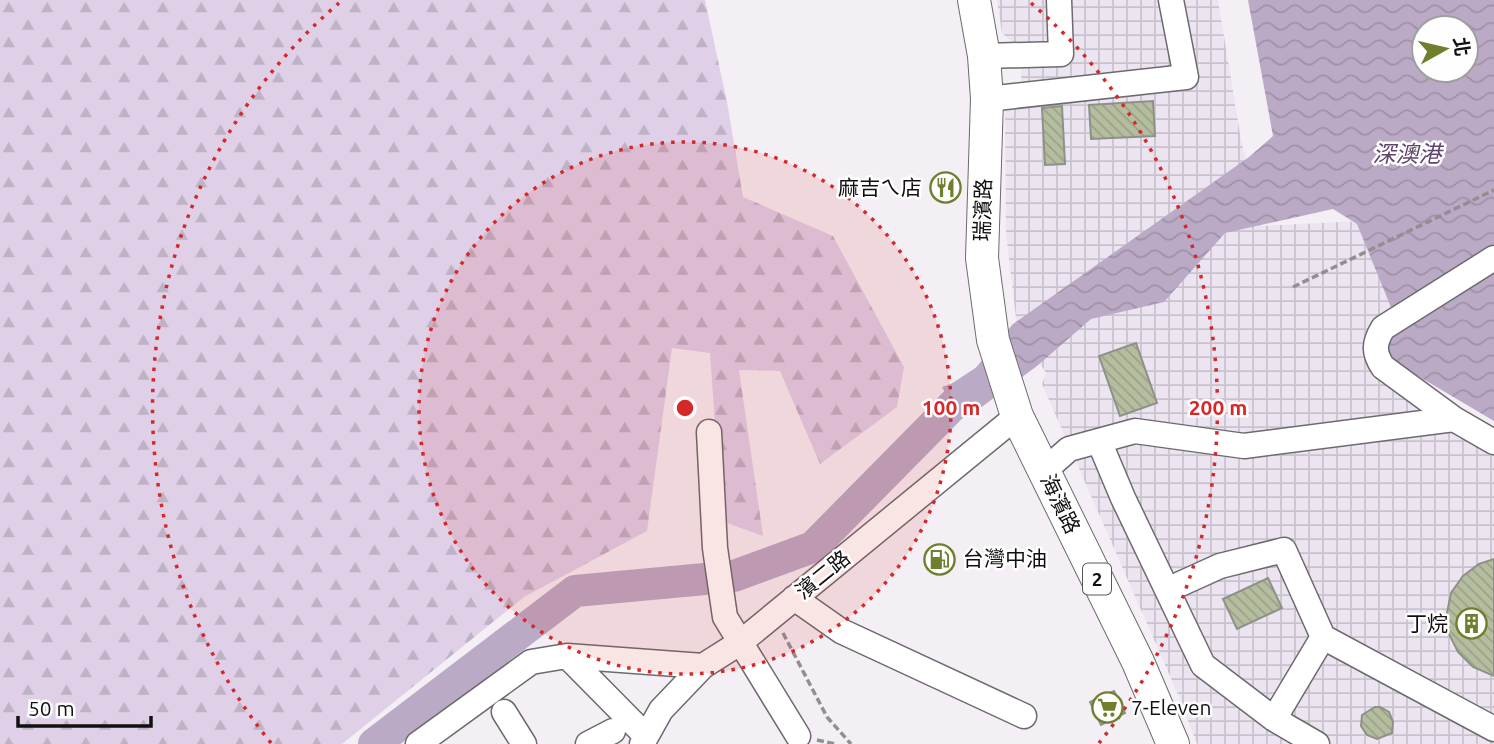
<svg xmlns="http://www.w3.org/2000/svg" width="1494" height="744" viewBox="0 0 1494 744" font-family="Ubuntu,'Noto Sans TC',sans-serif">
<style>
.industrial{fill:url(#industrial-grid)}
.forest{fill:url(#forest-firs)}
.water{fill:url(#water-waves);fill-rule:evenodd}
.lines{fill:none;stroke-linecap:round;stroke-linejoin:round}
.river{stroke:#bbaac5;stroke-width:32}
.building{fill:url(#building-back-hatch);stroke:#8e908a;stroke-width:2}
.minor-casing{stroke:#6d6a6f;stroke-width:27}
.major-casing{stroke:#6d6a6f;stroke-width:34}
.path{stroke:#928f93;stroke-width:3.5;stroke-dasharray:7 3.5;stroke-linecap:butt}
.minor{stroke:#fff;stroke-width:24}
.major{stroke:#fff;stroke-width:32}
.ring{fill:none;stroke:#d62828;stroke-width:3.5;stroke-dasharray:3.5 7}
.labels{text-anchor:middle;stroke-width:5;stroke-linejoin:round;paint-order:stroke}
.shield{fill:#fefeff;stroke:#585758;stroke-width:2}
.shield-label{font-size:19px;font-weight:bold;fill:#111011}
.poi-label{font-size:21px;fill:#111011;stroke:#fefeff;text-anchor:end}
.street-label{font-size:21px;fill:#111011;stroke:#fefeff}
.water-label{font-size:23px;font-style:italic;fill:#5f456d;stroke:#fefeff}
.centre{fill:#d62828;stroke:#fefeff;stroke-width:3.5}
.ring-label{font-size:21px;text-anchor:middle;font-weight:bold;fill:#d62828;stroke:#fefeff;stroke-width:5;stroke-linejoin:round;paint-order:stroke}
</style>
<defs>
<pattern id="industrial-grid" width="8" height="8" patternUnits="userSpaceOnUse" patternTransform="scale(1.75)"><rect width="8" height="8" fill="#ece4f1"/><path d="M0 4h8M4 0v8" fill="none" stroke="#c9c3ce"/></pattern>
<pattern id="forest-firs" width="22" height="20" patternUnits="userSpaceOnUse" patternTransform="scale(1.75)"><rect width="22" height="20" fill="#dfd0e8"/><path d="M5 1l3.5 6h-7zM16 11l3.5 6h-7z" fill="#beb2c6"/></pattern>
<pattern id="water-waves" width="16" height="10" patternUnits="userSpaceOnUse" patternTransform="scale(1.75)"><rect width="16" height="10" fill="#bbaac5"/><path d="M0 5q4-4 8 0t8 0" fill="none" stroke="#a091a8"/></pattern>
<pattern id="building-back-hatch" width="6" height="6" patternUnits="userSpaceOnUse" patternTransform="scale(1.75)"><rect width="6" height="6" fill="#b5bd9f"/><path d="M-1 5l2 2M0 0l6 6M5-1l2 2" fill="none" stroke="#9ba188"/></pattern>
</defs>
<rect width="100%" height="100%" fill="#f3eff5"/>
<path class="industrial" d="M997,0h221l23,140 21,86 97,-5 41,102 -17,22 31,35 80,47v317h-297l-20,-52 -135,-308 4,-11 -29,-47 -11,-93 -1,-123 17,-13 -2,-48 -18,-16z"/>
<path class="forest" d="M0,0h705l22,102 16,95 90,39 71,131 -7,40 -77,57 -40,-93 -41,-1 24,166 -41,-15 -12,-168 -38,-5 -25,183 -123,66 -182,147h-342z"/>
<path class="water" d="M1248,0h246v421l-115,-68 18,-31 -40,-98 -24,-15 -108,24 -61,69 -73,17 -54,47 -62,46 -16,7 -17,-32 25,-9 46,-54 236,-167 24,-21zM1424,28h42v42h-42z"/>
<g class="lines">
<path class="river" d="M734,576l79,-29 149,-151 23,-15
M374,744l201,-153 130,-12"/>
</g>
<path class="building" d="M1153,101l2,35 -64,3 -2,-34z
M1062,106l3,58 -20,1 -3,-57z
M1136,343l21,60 -37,13 -21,-60z
M1494,559v117l-21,-9 -15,-15 -9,-18 -2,-21 4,-20 12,-17 16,-12z
M1268,578l14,30 -45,21 -14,-30z
M1114,691l11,22 -24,12 -11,-23z
M1375,707h5l9,5 4,10 -1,11 -15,6 -10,-4 -6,-9 1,-11z"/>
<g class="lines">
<defs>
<path id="minor" d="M984,56l77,-2 -2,-54
M987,99l199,-22 -15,-77
M1454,419l-71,-52c-10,-15 -9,-24 0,-39l111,-70
M709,432l6,116 10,69 73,119
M1099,441l24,57 80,167 71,54 43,25
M1044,471l25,-22 66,-18 109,15 210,-27 40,23
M1167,590l53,-24 64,-16 39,87 -49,82
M794,598l47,33 183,85
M1323,637l171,92
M567,656l79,80
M504,712l20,32
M418,744l113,-82 36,-6 136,10
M588,744l25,-13
M642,744l19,-34 42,-44 38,-24 276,-226"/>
<path id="major" d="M974,0l10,56 3,43 -5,159 11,82 24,76 121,246 35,82"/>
</defs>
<use href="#minor" class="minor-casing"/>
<use href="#major" class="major-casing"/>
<path class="path" d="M1293,287l201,-97
M783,633l44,84 24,27
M817,740l18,4"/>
<use href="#minor" class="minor"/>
<use href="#major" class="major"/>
</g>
<circle cx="685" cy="408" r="266" fill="#d62828" fill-opacity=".12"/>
<g class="ring">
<circle cx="685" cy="408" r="266"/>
<path d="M271 743A533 533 0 0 1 339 3M1031 3A533 533 0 0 1 1099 743"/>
</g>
<defs>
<symbol id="restaurant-ring" viewBox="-11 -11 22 22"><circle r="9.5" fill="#fefeff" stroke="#6e7f2e" stroke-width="1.5"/><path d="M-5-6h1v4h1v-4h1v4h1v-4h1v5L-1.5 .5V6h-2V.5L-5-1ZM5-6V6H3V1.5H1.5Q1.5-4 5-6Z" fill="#6e7f2e"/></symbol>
<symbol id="fuel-ring" viewBox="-11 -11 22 22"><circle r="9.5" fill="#fefeff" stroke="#6e7f2e" stroke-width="1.5"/><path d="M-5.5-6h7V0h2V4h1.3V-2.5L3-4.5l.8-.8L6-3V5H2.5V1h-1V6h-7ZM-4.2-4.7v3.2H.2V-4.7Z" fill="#6e7f2e"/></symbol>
<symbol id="building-ring" viewBox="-11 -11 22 22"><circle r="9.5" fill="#fefeff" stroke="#6e7f2e" stroke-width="1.5"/><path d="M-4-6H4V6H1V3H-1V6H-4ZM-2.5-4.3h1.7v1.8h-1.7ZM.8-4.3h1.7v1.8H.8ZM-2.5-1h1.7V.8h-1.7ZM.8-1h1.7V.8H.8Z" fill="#6e7f2e"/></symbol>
<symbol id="supermarket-ring" viewBox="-11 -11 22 22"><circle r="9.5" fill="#fefeff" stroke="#6e7f2e" stroke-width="1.5"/><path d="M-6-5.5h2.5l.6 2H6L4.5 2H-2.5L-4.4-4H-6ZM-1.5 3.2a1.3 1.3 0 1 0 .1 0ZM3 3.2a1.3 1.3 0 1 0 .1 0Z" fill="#6e7f2e"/></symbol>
</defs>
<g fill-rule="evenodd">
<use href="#restaurant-ring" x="928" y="170" width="35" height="35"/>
<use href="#fuel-ring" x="922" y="542" width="35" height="35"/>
<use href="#building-ring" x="1454" y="606" width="35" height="35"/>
<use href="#supermarket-ring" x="1090" y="690" width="35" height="35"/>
</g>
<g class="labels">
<rect class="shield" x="1083" y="563.5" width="28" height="31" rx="5"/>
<g class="shield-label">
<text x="1097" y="586">2</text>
</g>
<g class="poi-label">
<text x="922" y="195">麻吉ㄟ店</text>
<text x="963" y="566" text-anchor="start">台灣中油</text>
<text x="1448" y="631">丁烷</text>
<text x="1131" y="715" text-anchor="start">7-Eleven</text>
</g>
<g class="street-label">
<text transform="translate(983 210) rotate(-88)" y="7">瑞濱路</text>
<text transform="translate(1060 504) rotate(64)" y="7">海濱路</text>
<text transform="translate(823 575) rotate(-39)" y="7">濱二路</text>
</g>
<g class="water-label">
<text x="1407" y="162">深澳港</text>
</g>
</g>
<circle cx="685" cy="408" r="10" class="centre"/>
<g class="ring-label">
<text x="951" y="415">100 m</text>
<text x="1218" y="415">200 m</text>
</g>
<g transform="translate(1445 49) rotate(82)"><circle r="33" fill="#fefeff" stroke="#9f9fa0" stroke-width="2"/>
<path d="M0-5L12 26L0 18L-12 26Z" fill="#6e7f2e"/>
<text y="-10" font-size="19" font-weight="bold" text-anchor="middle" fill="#111011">北</text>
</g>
<path d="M18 716v10h133v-10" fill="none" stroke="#111011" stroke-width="3.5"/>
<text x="28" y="716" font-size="21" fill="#111011" stroke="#fefeff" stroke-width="5" paint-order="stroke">50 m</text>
</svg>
